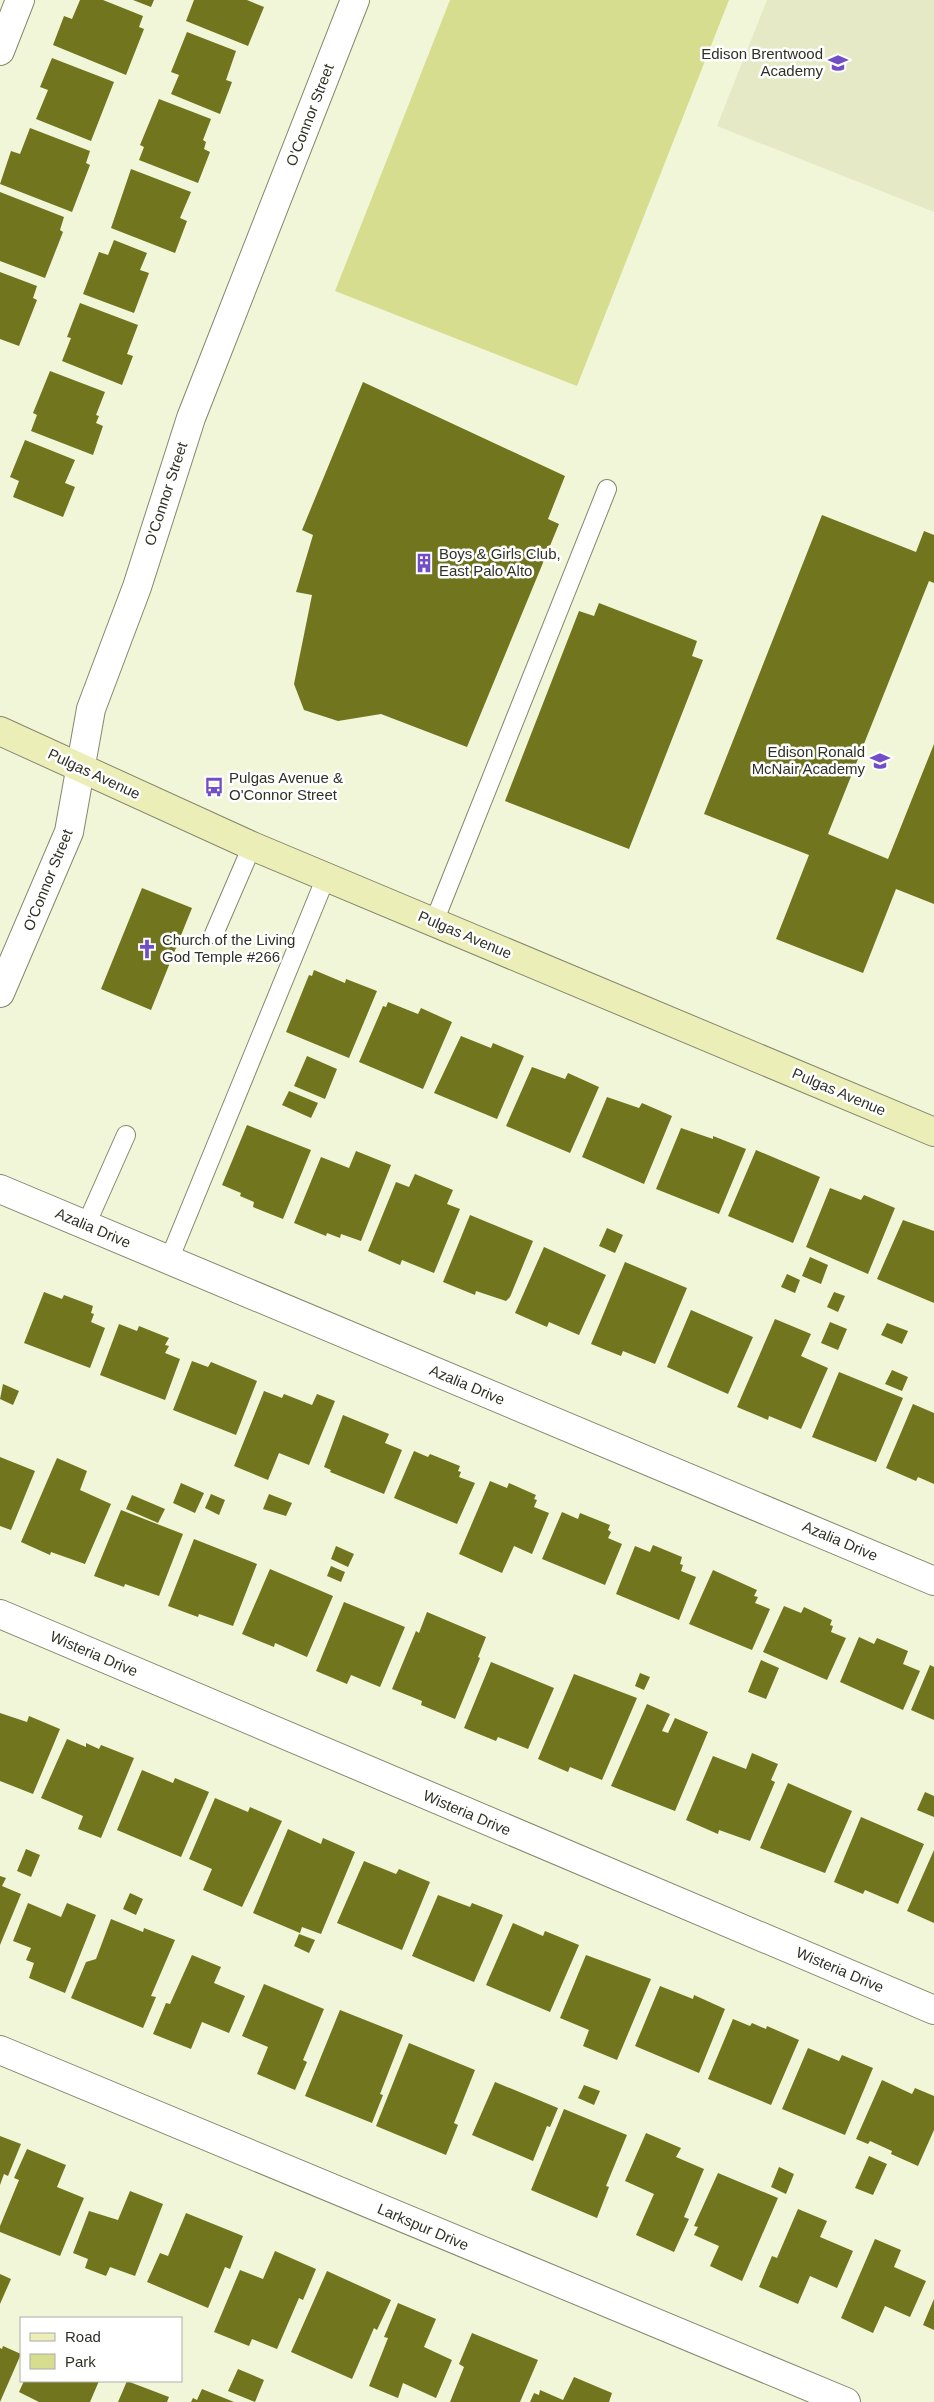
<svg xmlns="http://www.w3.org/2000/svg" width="934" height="2402" viewBox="0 0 934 2402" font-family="Arial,sans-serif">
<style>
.built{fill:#e5e9c5}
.green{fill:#d7dd8e}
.building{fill:#70751e}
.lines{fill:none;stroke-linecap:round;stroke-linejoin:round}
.lane-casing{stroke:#85876d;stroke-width:20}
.street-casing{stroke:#85876d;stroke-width:30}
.secondary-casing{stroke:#85876d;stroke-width:30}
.lane{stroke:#fff;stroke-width:18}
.street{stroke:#fff;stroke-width:28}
.secondary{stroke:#eceeb8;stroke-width:28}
.labels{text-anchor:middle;stroke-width:5;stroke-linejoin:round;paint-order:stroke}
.poi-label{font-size:15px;fill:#303125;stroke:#fff;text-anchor:start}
.street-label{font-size:15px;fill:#303125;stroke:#fff}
</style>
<rect width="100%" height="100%" fill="#f2f6d8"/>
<path class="built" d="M767,0h167v212l-217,-86z"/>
<path class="green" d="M450,0h279l-152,386 -242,-95z"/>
<path class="building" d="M80,0h23l40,16 -4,11 5,2 -18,46 -73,-30 11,-29 8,3z
M133,0h21l-3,7z
M194,0h53l17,7 -16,39 -62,-25z
M187,32l49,19 -10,29 6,2 -12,32 -49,-20 8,-19 -8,-3z
M52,58l62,24 -23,59 -55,-22 12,-29 -8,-3z
M159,99l52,20 -8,21 3,2 -2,7 6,3 -12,31 -59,-23 5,-13 -4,-2z
M30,128l60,23 -4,12 4,2 -18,47 -72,-28 11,-33 9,3z
M131,169l60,23 -11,26 7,3 -12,32 -64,-25z
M0,192l64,25 -4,13 3,2 -18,46 -45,-17z
M114,240l33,13 -7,17 9,3 -15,40 -51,-19 16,-42 9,3z
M0,272l37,14 -4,12 4,2 -18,46 -19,-7z
M80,303l58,22 -11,29 6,2 -11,29 -60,-24 9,-23 -4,-1z
M50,371l55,21 -9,23 3,1 -3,7 7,3 -10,29 -62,-24 6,-16 -4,-2z
M363,382l202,94 -17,43 11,5 -92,223 -86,-33 -43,7 -34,-11 -10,-26 18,-89 -16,-3 17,-57 -11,-5z
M25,440l50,20 -10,23 10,4 -12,30 -50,-20 6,-16 -9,-4z
M822,515l94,37 8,-21 10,4v48l-5,-2 -101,253 60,25 46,-115v160l-38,-15 -33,84 -87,-34 33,-84 -105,-41z
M599,603l98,38 -5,15 11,4 -74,189 -124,-48 74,-190 15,5z
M142,888l50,20 -41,102 -50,-21z
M314,970l31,13 1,-4 31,12 -28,67 -63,-26 23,-57 3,1z
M388,1002l30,12 3,-6 31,14 -29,67 -64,-27 24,-56 3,1z
M461,1036l30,12 2,-5 31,13 -27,63 -63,-26z
M307,1056l30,13 -12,30 -31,-13z
M532,1067l33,12 3,-6 31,14 -29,66 -64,-27z
M289,1091l29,12 -7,15 -29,-13z
M607,1097l32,11 3,-5 30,13 -28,68 -62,-27z
M247,1125l64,25 -28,69 -30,-12 1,-5 -14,-6 1,-3 -19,-8z
M681,1128l32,11v-3l33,13 -27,65 -63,-25z
M756,1150l64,27 -27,66 -65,-27z
M356,1151l35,14 -30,76 -20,-7 -1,4 -13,-5 -1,3 -32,-13 27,-66 28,11z
M415,1174l38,16 -6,14 13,5 -26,64 -32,-13 -2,5 -32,-14 28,-69 13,5z
M830,1188l31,12 3,-5 31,13 -27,66 -62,-27z
M470,1215l63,26 -23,56 -4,4 -30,-10 -1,4 -32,-13z
M903,1220l31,11v72l-57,-24z
M607,1228l16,7 -8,18 -16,-7z
M544,1247l62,28 -27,60 -30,-13 -2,5 -32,-14z
M810,1257l18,8 -7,19 -19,-8z
M625,1262l62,26 -32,76 -32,-13 -2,5 -30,-12z
M787,1274l13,6 -5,13 -14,-6z
M44,1292l18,7 2,-4 29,11 -2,7 3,1 -3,8 14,6 -15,40 -66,-25z
M834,1292l11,4 -7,16 -11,-5z
M691,1310l62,27 -25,57 -61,-27z
M775,1319l36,15 -10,22 27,12 -27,61 -32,-13 -1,4 -31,-13z
M830,1322l17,7 -9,21 -17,-7z
M887,1323l21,8 -6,13 -21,-9z
M119,1324l18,7 2,-5 30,12 -4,7 4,1 -4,7 15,6 -15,41 -65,-25z
M192,1361l16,6 3,-5 46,19 -21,54 -63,-25z
M892,1370l16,7 -6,14 -17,-7z
M839,1372l64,26 -27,64 -64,-25z
M3,1384l16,7 -6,14 -13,-6z
M264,1391l18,7 2,-4 28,11 5,-11 18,7 -26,64 -30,-12 -11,27 -34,-14z
M913,1404l21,9v71l-16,-7 -2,4 -30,-13z
M343,1415l46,19 -4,9 17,7 -18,44 -54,-22 1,-2 -7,-3z
M414,1451l14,6 2,-3 30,12 -2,5 3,1 -2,5 16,6 -18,41 -63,-26z
M0,1457l35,14 -24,59 -11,-4z
M57,1458l30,13 -7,19 31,14 -26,60 -34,-12 -1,3 -29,-13z
M490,1481l17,7 2,-5 27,12 -2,4 3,1 -3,7 15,6 -17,41 -18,-8 -12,27 -43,-19z
M181,1483l23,10 -9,20 -22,-10z
M211,1494l14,6 -6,15 -14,-7z
M269,1494l23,9 -6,13 -23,-7z
M132,1495l33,14 -7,14 -32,-14z
M121,1510l62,24 -24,62 -34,-12 -1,3 -30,-11z
M562,1512l16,7 2,-6 30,12 -2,5 3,2 -3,6 14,6 -17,41 -63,-26z
M194,1539l63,25 -24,62 -34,-12 -1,3 -30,-11z
M653,1545l29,12 -2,7 3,1 -2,6 15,6 -17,43 -63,-26 19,-48 15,6z
M336,1546l18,8 -6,13 -17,-8z
M331,1566l14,6 -4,10 -14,-6z
M270,1569l63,27 -26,61 -32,-14 -1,4 -32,-13z
M713,1570l44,20 -3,6 4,1 -3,6 15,6 -18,41 -63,-26z
M344,1602l61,25 -25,60 -29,-12 -4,9 -31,-13z
M784,1606l17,7 3,-6 28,13 -2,5 3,1 -2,6 15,6 -19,42 -64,-28z
M427,1612l59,25 -8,20 2,1 -25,61 -34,-14 1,-4 -30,-12 24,-58 3,2z
M859,1637l15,7 3,-6 31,13 -5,13 17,7 -17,39 -63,-28z
M761,1660l18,8 -13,31 -18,-7z
M491,1662l63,26 -26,61 -30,-12 -2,4 -32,-13z
M930,1665l4,2v53l-23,-10z
M640,1673l10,4 -6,13 -9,-4z
M574,1674l63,24 -35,82 -32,-13 -2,5 -30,-13z
M647,1704l23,10 -8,17 6,2 7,-15 33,14 -33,79 -64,-25z
M0,1713l27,9 2,-6 31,13 -27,65 -33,-13z
M67,1739l19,8v-4l13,6 2,-4 33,13 -33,80 -23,-9 5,-13 -42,-18z
M752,1753l26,11 -7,16 4,2 -25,59 -31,-11 -1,4 -32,-14 27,-64 33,13z
M142,1770l31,13 2,-5 34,14 -28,65 -64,-27z
M788,1783l64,28 -27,62 -65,-25z
M925,1792l9,4v21l-17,-7z
M215,1798l33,14 2,-5 32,14 -40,86 -39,-17 9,-21 -23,-10z
M861,1817l63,27 -26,60 -33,-14 -2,4 -29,-12z
M288,1829l33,15 2,-6 32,14 -34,82 -19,-7 -2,6 -47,-20z
M26,1849l14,6 -9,22 -14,-6z
M934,1850v73l-27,-12z
M364,1861l32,13 3,-5 31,13 -28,68 -65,-27z
M0,1876l6,2 -4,8 19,8 -21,51z
M130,1893l13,6 -7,16 -13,-6z
M438,1895l32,12 2,-4 31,12 -29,67 -62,-26z
M28,1903l33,14 6,-14 29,12 -31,78 -36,-15 5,-15 -8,-3 5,-12 -18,-7z
M111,1919l32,13 1,-4 31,12 -24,56 5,1 -13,31 -72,-30 15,-36 10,-3z
M513,1923l30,13 2,-5 34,14 -29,67 -64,-27z
M299,1934l16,6 -6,13 -15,-7z
M192,1955l29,12 -7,16 31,13 -16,37 -27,-11 -11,27 -38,-15 13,-31 4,1z
M586,1955l65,24 -34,81 -34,-14 6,-16 -29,-12z
M264,1984l60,25 -21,51 4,2 -12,28 -38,-16 11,-27 -26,-11z
M660,1986l33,13 1,-4 31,14 -26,64 -64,-27z
M340,2010l63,25 -23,59 3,1 -11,28 -67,-27z
M733,2019l17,7 2,-3 14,6 1,-3 32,14 -28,65 -63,-26z
M409,2043l66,27 -21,53 4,2 -12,30 -70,-29z
M808,2048l31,13 3,-6 31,13 -28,67 -63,-26z
M882,2080l30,14 3,-6 19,8v34l-16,36 -27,-12 1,-3 -22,-10 -2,3 -12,-5z
M495,2082l63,26 -8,19 -3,-1 -14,35 -61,-26z
M584,2085l16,6 -6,14 -16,-7z
M564,2109l63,26 -21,51 3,1 -12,31 -66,-28z
M646,2133l35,15 -5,9 28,12 -20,48 5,2 -15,33 -38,-17 18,-41 -29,-13z
M0,2136l21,8 -13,32 -4,-2 -4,11z
M27,2149l39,16 -9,22 27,11 -24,58 -60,-24v-6l19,-46 -5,-2z
M869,2156l18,8 -14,31 -18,-7z
M779,2167l15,7 -8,20 -15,-7z
M718,2173l60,25 -36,83 -32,-15 9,-20 -25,-11 4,-8 -4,-1z
M130,2191l33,13 -28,72 -25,-9 -4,9 -21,-8 3,-9 -15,-6 16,-42 29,9z
M798,2209l29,12 -7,16 33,14 -16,37 -27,-12 -12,28 -39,-17 13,-31 5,2z
M186,2213l57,23 -13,33 -5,-2 -17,41 -61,-26 13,-29 8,3z
M875,2239l26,11 -7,17 32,14 -16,36 -25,-11 -12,27 -32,-15z
M275,2251l41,18 -13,31 -4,-2 -22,51 -25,-10 -3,7 -35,-14 26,-62 23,9z
M327,2271l64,29 -14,30 -3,-2 -22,51 -61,-27z
M0,2274l11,5 -11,25z
M934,2299v31l-11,-5z
M398,2303l38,16 -12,28 28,13 -16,38 -33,-15 -5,15 -29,-12 19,-48 -4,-1z
M472,2333l66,27 -18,42h-70l14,-35 -5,-3z
M3,2346l18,8 -21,48v-54l2,1z
M238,2369l26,11 -9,22 -27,-11z
M574,2377l38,16 -3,9h-79l4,-9 5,2 1,-5 23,10z
M24,2381h75l-9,21h-51l-20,-10z
M127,2381l42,16 -2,5h-49z
M202,2389l32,13h-43l2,-4 4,2z"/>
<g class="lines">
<defs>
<path id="lane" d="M434,922l173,-433
M214,934l38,-88
M86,1225l40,-90
M169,1260l157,-383"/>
<path id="street" d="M0,51l20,-51
M0,993l69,-161 22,-123 46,-122 54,-169 164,-418
M0,1189l934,392
M0,1614l934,396
M0,2050l846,352"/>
<path id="secondary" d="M0,731l252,115 682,286"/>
</defs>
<use href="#lane" class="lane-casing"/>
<use href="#street" class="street-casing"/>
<use href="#secondary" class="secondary-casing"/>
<use href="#lane" class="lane"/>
<use href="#street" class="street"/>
<use href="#secondary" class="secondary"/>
</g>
<defs>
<symbol id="school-bare" viewBox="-9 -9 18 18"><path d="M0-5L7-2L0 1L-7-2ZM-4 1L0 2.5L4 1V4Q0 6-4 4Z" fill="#714ec7" stroke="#fff" stroke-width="2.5" paint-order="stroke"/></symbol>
<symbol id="building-bare" viewBox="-9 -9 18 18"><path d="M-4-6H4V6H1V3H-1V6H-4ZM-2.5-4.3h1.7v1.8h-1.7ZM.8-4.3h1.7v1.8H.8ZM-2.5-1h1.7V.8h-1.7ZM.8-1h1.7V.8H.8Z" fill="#714ec7" stroke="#fff" stroke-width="2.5" paint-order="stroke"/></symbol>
<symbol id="bus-bare" viewBox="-9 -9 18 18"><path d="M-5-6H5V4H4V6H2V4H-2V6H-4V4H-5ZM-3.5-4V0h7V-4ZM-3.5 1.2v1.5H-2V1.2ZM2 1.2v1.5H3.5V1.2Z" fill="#714ec7" stroke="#fff" stroke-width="2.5" paint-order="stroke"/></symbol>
<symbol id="church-bare" viewBox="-9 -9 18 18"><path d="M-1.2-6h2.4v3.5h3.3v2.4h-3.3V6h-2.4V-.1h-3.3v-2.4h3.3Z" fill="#714ec7" stroke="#fff" stroke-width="2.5" paint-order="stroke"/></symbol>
</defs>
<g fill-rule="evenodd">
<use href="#school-bare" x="824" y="49" width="28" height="28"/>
<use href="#building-bare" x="410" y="549" width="28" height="28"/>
<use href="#school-bare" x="866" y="747" width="28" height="28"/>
<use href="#bus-bare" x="200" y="773" width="28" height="28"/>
<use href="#church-bare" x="133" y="935" width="28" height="28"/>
</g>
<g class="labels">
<g class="poi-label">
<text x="823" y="59" text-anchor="end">Edison Brentwood<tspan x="823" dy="17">Academy</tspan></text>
<text x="439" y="559">Boys &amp; Girls Club,<tspan x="439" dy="17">East Palo Alto</tspan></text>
<text x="865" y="757" text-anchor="end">Edison Ronald<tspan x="865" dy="17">McNair Academy</tspan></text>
<text x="229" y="783">Pulgas Avenue &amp;<tspan x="229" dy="17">O'Connor Street</tspan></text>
<text x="162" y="945">Church of the Living<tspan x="162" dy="17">God Temple #266</tspan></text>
</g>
<g class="street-label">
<text transform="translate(310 115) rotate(-69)" y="5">O'Connor Street</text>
<text transform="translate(166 494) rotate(-72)" y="5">O'Connor Street</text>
<text transform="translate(94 774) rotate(25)" y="5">Pulgas Avenue</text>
<text transform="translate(48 880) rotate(-68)" y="5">O'Connor Street</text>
<text transform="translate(465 935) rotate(23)" y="5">Pulgas Avenue</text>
<text transform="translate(839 1092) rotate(23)" y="5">Pulgas Avenue</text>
<text transform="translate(93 1228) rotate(23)" y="5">Azalia Drive</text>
<text transform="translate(467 1385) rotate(23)" y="5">Azalia Drive</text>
<text transform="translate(840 1541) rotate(23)" y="5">Azalia Drive</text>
<text transform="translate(94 1654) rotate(23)" y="5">Wisteria Drive</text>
<text transform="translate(467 1813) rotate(23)" y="5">Wisteria Drive</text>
<text transform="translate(840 1970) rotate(23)" y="5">Wisteria Drive</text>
<text transform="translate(423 2227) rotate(23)" y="5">Larkspur Drive</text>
</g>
</g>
<rect x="20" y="2317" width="162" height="65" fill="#ffffff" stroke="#acada8"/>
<rect x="30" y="2333" width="25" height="8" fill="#eceeb8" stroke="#acada8"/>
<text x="65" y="2342" font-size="15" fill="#303125">Road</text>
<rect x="30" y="2354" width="25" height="15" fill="#d7dd8e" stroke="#acada8"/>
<text x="65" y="2367" font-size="15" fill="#303125">Park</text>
</svg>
